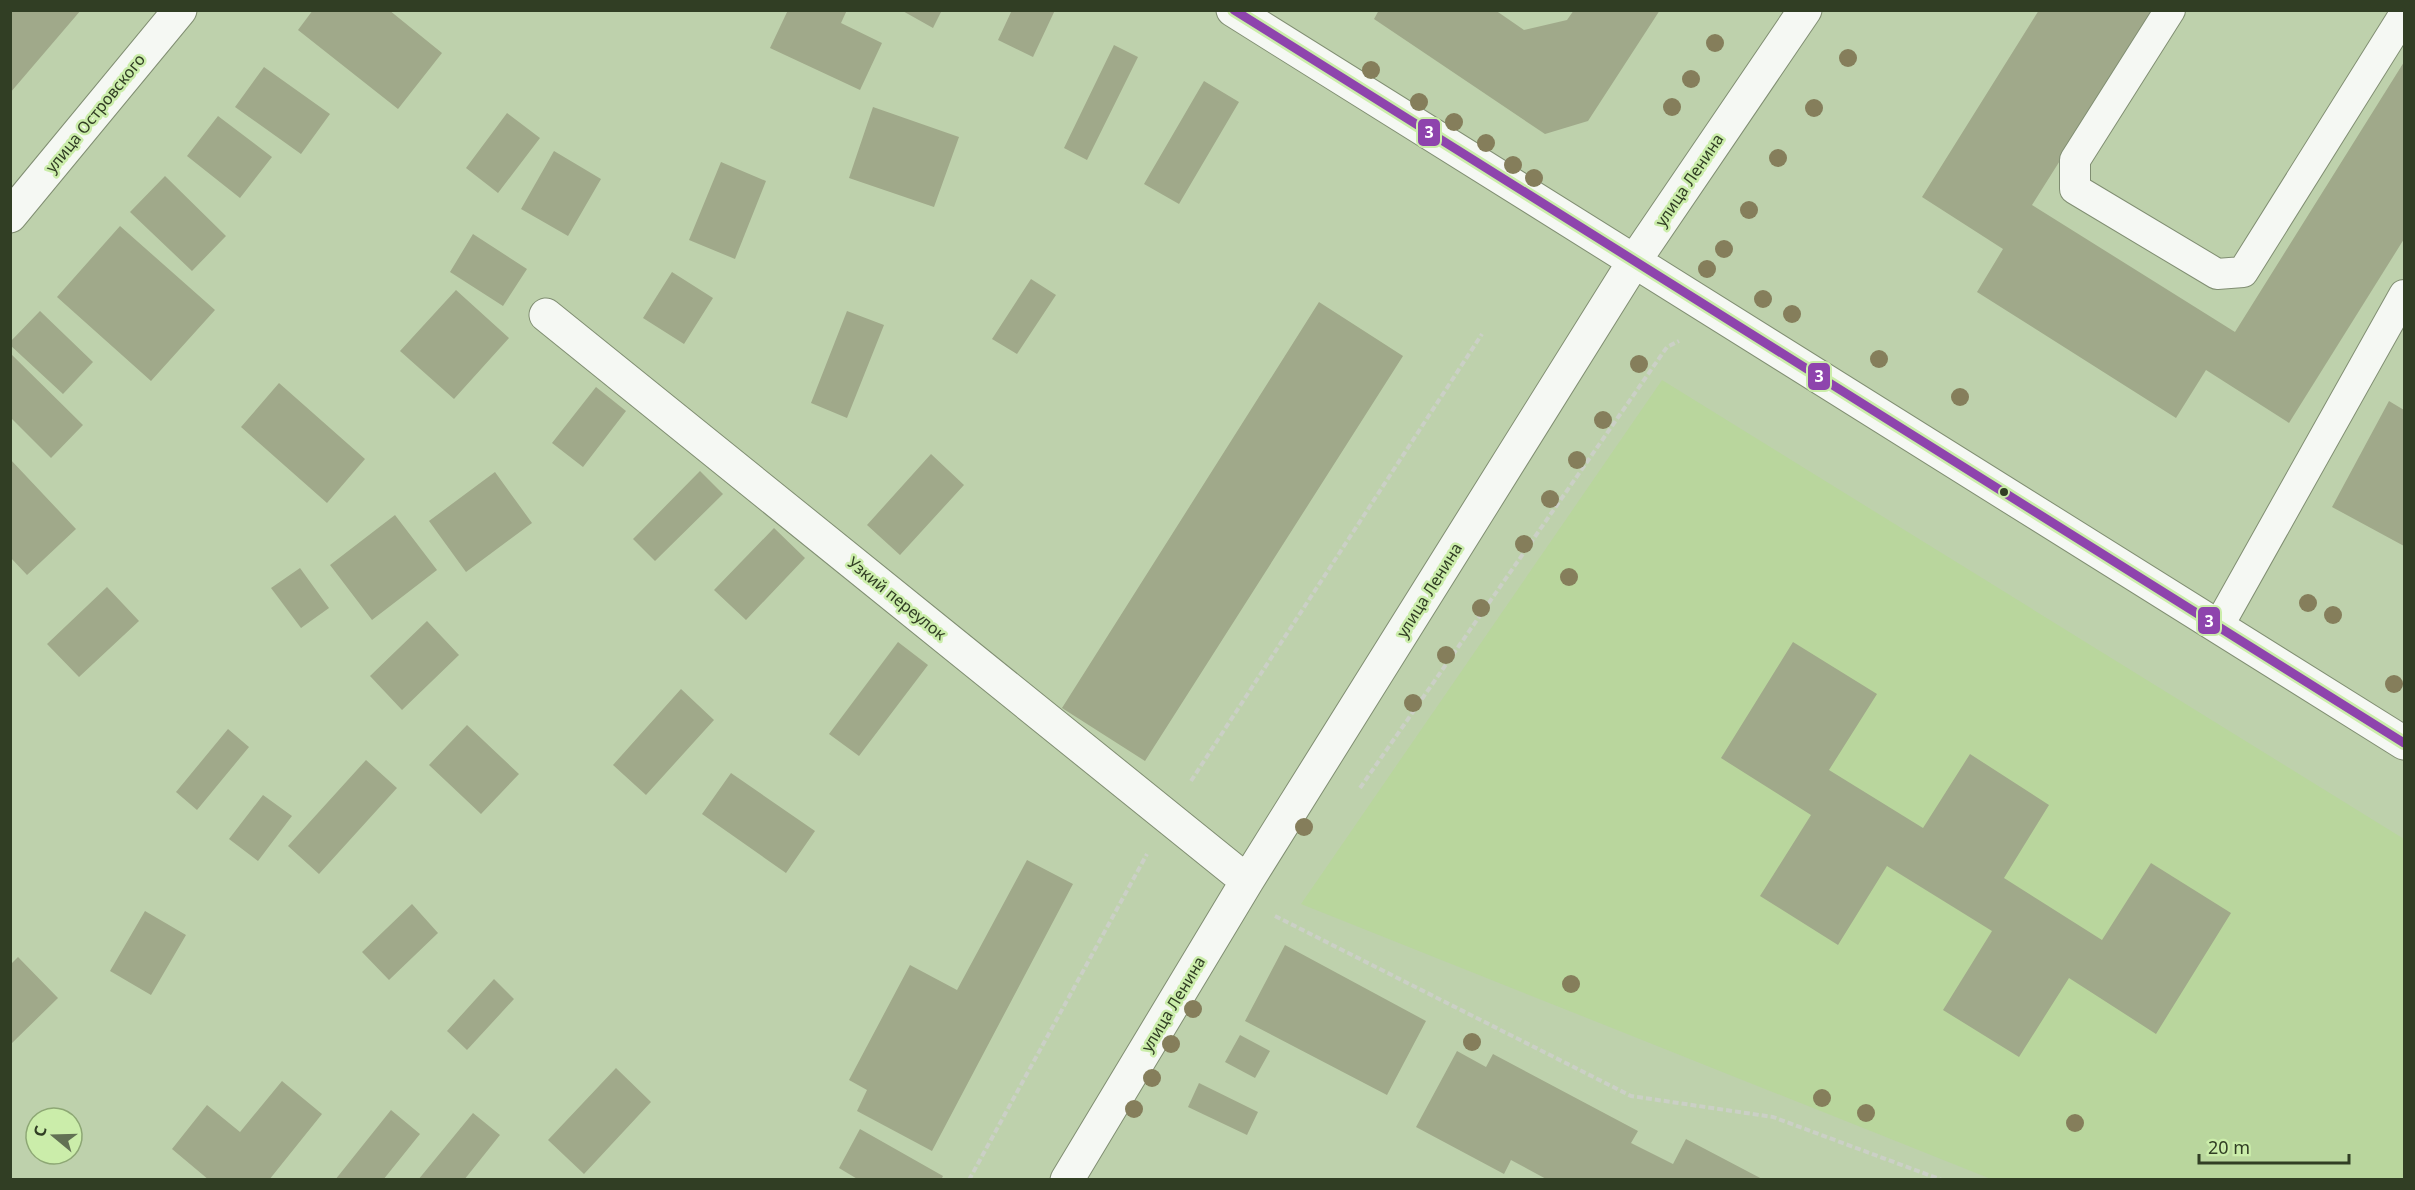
<svg xmlns="http://www.w3.org/2000/svg" width="2415" height="1190" viewBox="0 0 2415 1190" font-family="'Noto Sans',sans-serif">
<style>
.built{fill:#b9d69d}
.building{fill:#a0a98a}
.lines{fill:none;stroke-linecap:round;stroke-linejoin:round}
.service-casing{stroke:#808e72;stroke-width:32}
.minor-casing{stroke:#808e72;stroke-width:35}
.path{stroke:#cbd0c6;stroke-width:4;stroke-dasharray:6 3;stroke-linecap:butt}
.service{stroke:#f5f8f3;stroke-width:30}
.minor{stroke:#f5f8f3;stroke-width:33}
.bus-1-casing{stroke:#cbedaa;stroke-width:14}
.bus-1{stroke:#8e44ad;stroke-width:9}
.tree{fill:#857e5b}
.bus-dot{fill:#313e24;stroke:#cbedaa;stroke-width:2}
.labels{text-anchor:middle;stroke-width:5;stroke-linejoin:round;paint-order:stroke}
.street-label{font-size:16px;fill:#313e24;stroke:#cbedaa}
.line-badge{stroke:#cbedaa;stroke-width:2}
.badge-label{font-size:16px;text-anchor:middle;font-weight:bold;fill:#fff}
</style>
<rect width="100%" height="100%" fill="#bed1ac"/>
<path class="built" d="M1662,380l742,459v340h-413l-690,-275z"/>
<path class="building" d="M10,10h71l-71,83z
M313,10h76l53,43 -44,56 -100,-79z
M788,10h59l-6,13 41,20 -22,47 -90,-42z
M901,10h41l-9,18z
M1012,10h43l-22,47 -35,-17z
M1379,10h116l29,20 43,-10 7,-10h86l-72,111 -43,13 -171,-115z
M2039,10h116l-123,195 203,127 169,-270v177l-115,184 -83,-53 -30,48 -199,-126 26,-43 -81,-52z
M1114,45l24,12 -51,103 -23,-12z
M264,67l66,47 -29,40 -66,-47z
M1204,81l35,21 -60,102 -35,-20z
M873,107l86,30 -25,70 -85,-29z
M507,113l33,25 -42,55 -32,-25z
M218,116l54,41 -32,41 -53,-42z
M554,151l47,28 -33,57 -47,-27z
M721,162l45,19 -31,78 -46,-19z
M165,176l61,60 -34,35 -62,-59z
M120,226l95,84 -64,71 -94,-84z
M473,234l54,35 -24,37 -53,-34z
M672,272l41,26 -29,46 -41,-26z
M1031,279l25,16 -39,59 -25,-15z
M456,290l53,48 -55,61 -54,-48z
M1319,302l84,54 -258,405 -83,-53z
M40,311l53,51 -30,32 -53,-49v-3z
M847,311l37,14 -37,93 -36,-15z
M10,353l73,72 -32,33 -41,-41z
M279,383l86,76 -38,44 -86,-76z
M596,387l30,24 -43,56 -31,-24z
M2389,401l15,9v136l-72,-39z
M931,454l33,31 -64,70 -33,-30z
M10,459l66,70 -49,46 -17,-18z
M700,471l23,23 -68,67 -22,-22z
M495,472l37,51 -66,49 -37,-51z
M395,515l42,55 -65,50 -42,-55z
M774,528l31,30 -59,62 -32,-30z
M300,568l29,40 -28,20 -30,-40z
M107,587l32,34 -60,56 -32,-33z
M427,621l32,34 -57,55 -32,-34z
M898,642l30,23 -69,91 -30,-22z
M1793,642l84,52 -48,76 94,58 47,-74 79,51 -45,73 98,62 49,-77 80,50 -75,121 -87,-56 -50,79 -76,-47 49,-79 -105,-65 -49,79 -78,-49 51,-81 -90,-57z
M681,689l33,31 -68,75 -33,-30z
M467,725l52,49 -38,40 -52,-49z
M228,729l21,18 -52,63 -21,-18z
M366,760l31,28 -78,86 -31,-28z
M731,773l84,58 -29,42 -84,-59z
M263,795l29,21 -34,45 -29,-22z
M1027,860l46,24 -141,267 -75,-40 10,-21 -18,-10 61,-115 47,25z
M412,904l26,29 -49,47 -27,-28z
M145,911l41,24 -35,60 -41,-24z
M1285,945l141,76 -39,74 -142,-74z
M18,957l40,41 -48,47v-80z
M494,979l20,20 -47,51 -20,-19z
M1240,1035l30,16 -15,27 -30,-16z
M1457,1051l29,16 7,-13 145,77 -7,12 42,21 13,-25 78,41h-216l-37,-20 -7,14 -88,-47z
M616,1068l35,34 -67,72 -36,-34z
M282,1081l40,33 -53,66h-60l-37,-31 35,-44 33,27z
M1199,1083l59,29 -11,23 -59,-28z
M391,1110l29,24 -37,46h-48z
M473,1113l27,22 -36,45h-46z
M860,1129l83,47 -2,4h-82l-20,-12z"/>
<g class="lines">
<defs>
<path id="service" d="M2170,10l-95,150v29l142,85 26,-2 161,-257
M2219,625l185,-330"/>
<path id="minor" d="M1233,10l1171,733
M10,216l170,-206
M546,315l701,566
M1067,1180l180,-299 388,-621 170,-250"/>
</defs>
<use href="#service" class="service-casing"/>
<use href="#minor" class="minor-casing"/>
<path class="path" d="M1191,781l291,-447
M1360,788l307,-441 12,-6
M1275,916l356,180 142,21 169,63
M969,1180l178,-326"/>
<use href="#service" class="service"/>
<use href="#minor" class="minor"/>
<defs>
<path id="bus-1" d="M1234,10l1170,733"/>
</defs>
<use href="#bus-1" class="bus-1-casing"/>
<use href="#bus-1" class="bus-1"/>
</g>
<g class="tree">
<circle cx="1715" cy="43" r="9"/>
<circle cx="1848" cy="58" r="9"/>
<circle cx="1371" cy="70" r="9"/>
<circle cx="1691" cy="79" r="9"/>
<circle cx="1419" cy="102" r="9"/>
<circle cx="1672" cy="107" r="9"/>
<circle cx="1814" cy="108" r="9"/>
<circle cx="1454" cy="122" r="9"/>
<circle cx="1486" cy="143" r="9"/>
<circle cx="1778" cy="158" r="9"/>
<circle cx="1513" cy="165" r="9"/>
<circle cx="1534" cy="178" r="9"/>
<circle cx="1749" cy="210" r="9"/>
<circle cx="1724" cy="249" r="9"/>
<circle cx="1707" cy="269" r="9"/>
<circle cx="1763" cy="299" r="9"/>
<circle cx="1792" cy="314" r="9"/>
<circle cx="1879" cy="359" r="9"/>
<circle cx="1639" cy="364" r="9"/>
<circle cx="1960" cy="397" r="9"/>
<circle cx="1603" cy="420" r="9"/>
<circle cx="1577" cy="460" r="9"/>
<circle cx="1550" cy="499" r="9"/>
<circle cx="1524" cy="544" r="9"/>
<circle cx="1569" cy="577" r="9"/>
<circle cx="2308" cy="603" r="9"/>
<circle cx="1481" cy="608" r="9"/>
<circle cx="2333" cy="615" r="9"/>
<circle cx="1446" cy="655" r="9"/>
<circle cx="2394" cy="684" r="9"/>
<circle cx="1413" cy="703" r="9"/>
<circle cx="1304" cy="827" r="9"/>
<circle cx="1571" cy="984" r="9"/>
<circle cx="1193" cy="1009" r="9"/>
<circle cx="1472" cy="1042" r="9"/>
<circle cx="1171" cy="1044" r="9"/>
<circle cx="1152" cy="1078" r="9"/>
<circle cx="1822" cy="1098" r="9"/>
<circle cx="1134" cy="1109" r="9"/>
<circle cx="1866" cy="1113" r="9"/>
<circle cx="2075" cy="1123" r="9"/>
</g>
<circle class="bus-dot" cx="2004" cy="492" r="5"/>
<g class="labels">
<g class="street-label">
<text transform="translate(95 113) rotate(-51)" y="6">улица Островского</text>
<text transform="translate(1689 180) rotate(-56)" y="6">улица Ленина</text>
<text transform="translate(1429 590) rotate(-58)" y="6">улица Ленина</text>
<text transform="translate(897 598) rotate(39)" y="6">Узкий переулок</text>
<text transform="translate(1173 1004) rotate(-59)" y="6">улица Ленина</text>
</g>
</g>
<g class="line-badge">
<rect x="1417" y="118" width="24" height="29" rx="6" fill="#8e44ad"/>
<rect x="1807" y="362" width="24" height="29" rx="6" fill="#8e44ad"/>
<rect x="2197" y="606" width="24" height="29" rx="6" fill="#8e44ad"/>
</g>
<g class="badge-label">
<text x="1429" y="138">3</text>
<text x="1819" y="382">3</text>
<text x="2209" y="627">3</text>
</g>
<rect width="2415" height="1190" fill="none" stroke="#313e24" stroke-width="24"/>
<g transform="translate(54 1136) rotate(289)"><circle r="28" fill="#cbedaa" stroke="#8da774" stroke-width="1.5"/>
<path d="M0-4.5L10 22L0 15L-10 22Z" fill="#627154"/>
<text y="-9" font-size="16" font-weight="bold" text-anchor="middle" fill="#313e24">С</text>
</g>
<path d="M2199 1154v9h150v-9" fill="none" stroke="#313e24" stroke-width="3"/>
<text x="2208" y="1154" font-size="18" fill="#313e24" stroke="#cbedaa" stroke-width="4.5" paint-order="stroke">20 m</text>
</svg>
